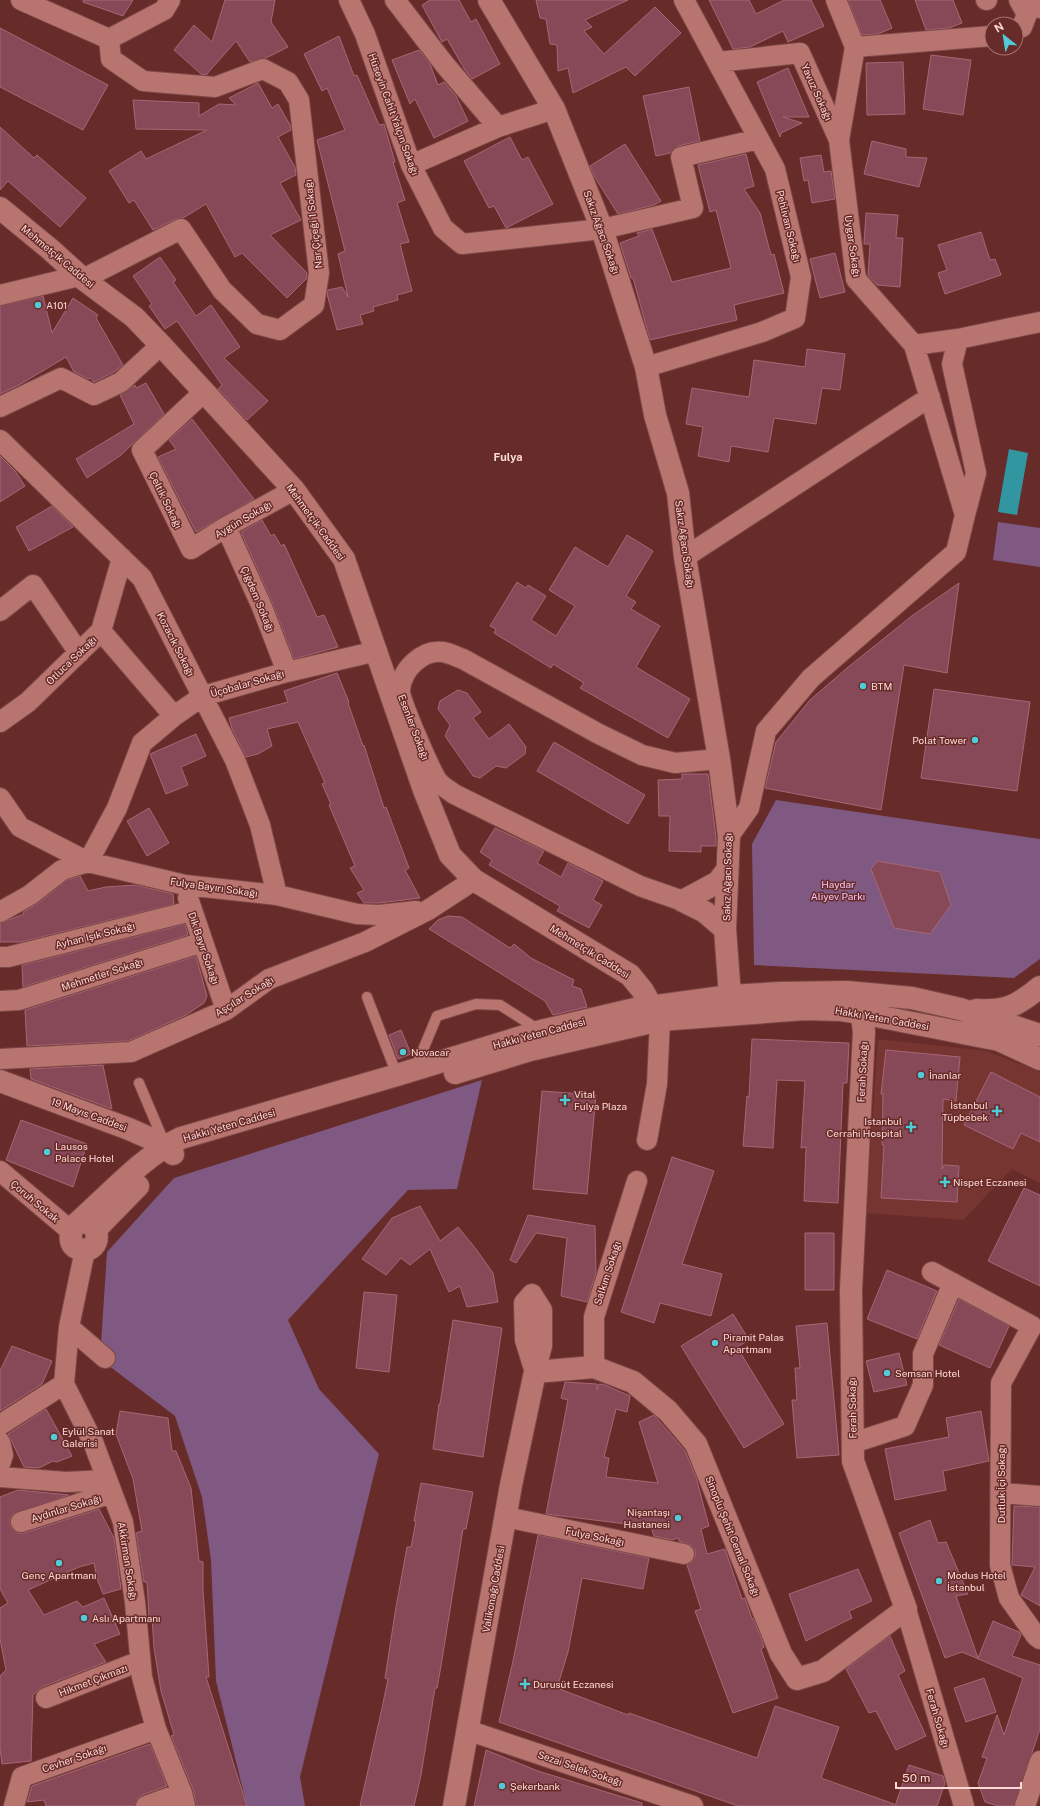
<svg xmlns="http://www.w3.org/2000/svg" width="1040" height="1806" viewBox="0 0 1040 1806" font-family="'Public Sans',sans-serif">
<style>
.built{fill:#773532}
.green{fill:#7f5981}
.water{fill:#3196a0}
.building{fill:#874958;stroke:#a86675}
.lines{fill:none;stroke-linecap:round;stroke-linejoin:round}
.lane-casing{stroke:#7c4847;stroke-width:12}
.street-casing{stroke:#7c4847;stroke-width:22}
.secondary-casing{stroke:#7c4847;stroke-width:24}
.lane{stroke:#b8756f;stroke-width:10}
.street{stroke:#b8756f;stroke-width:20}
.secondary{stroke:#b8756f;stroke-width:22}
.poi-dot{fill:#52cbd8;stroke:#672b29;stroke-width:1.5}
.labels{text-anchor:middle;stroke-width:3;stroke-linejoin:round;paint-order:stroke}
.street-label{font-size:10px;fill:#ffd9d5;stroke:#672b29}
.poi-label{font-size:10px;fill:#ffd9d5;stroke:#672b29;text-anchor:start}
.park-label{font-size:10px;fill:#f7c6f9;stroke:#672b29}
.neighbourhood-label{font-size:11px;font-weight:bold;fill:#f9dbd7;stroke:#672b29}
</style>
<rect width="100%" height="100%" fill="#672b29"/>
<path class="built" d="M878,1039l109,12 53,21v111l-28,-14 -49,51 -97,-7z"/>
<path class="green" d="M998,522l42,6v39l-47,-7z
M776,800l264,39v120l-26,19 -260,-13 -2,-121z
M482,1080l-25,109 -49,1 -120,130 31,69 60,65 -79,323 5,29h-58l-31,-125 -5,-121 -9,-63 -27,-81 -75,-57 7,-107 67,-74z"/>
<path class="water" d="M1009,449l19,4 -11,62 -19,-3z"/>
<path class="building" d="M83,0h50l-10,16 -40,-14z
M225,0h50l-4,22 17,25 -22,11 -16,4 -14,-21 -30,34 -5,-1 -27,-24 20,-25 18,17z
M430,0h29l12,22 5,-3 24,45 -28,15 -7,-9 -18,-31 -5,3 -20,-37z
M536,0h92l-43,20 7,7 -8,4 20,23 51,-47 26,26 -46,43 -9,-9 -53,26 -5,-25 -10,3 -1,-26 -7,-1 -4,-25 -6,-1z
M709,0h40l7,14 28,-14h27l13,26 -36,16 -5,-11 -33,16 -17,2z
M848,0h32l12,28 -14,6 -16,1z
M915,0h38l9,23 -13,5 -23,2z
M0,28l108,57 -25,45 -83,-43z
M339,36l15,40 3,-1 22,50 5,-1 11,38h-2l12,38 -8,3 12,39 -9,2 12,47 -15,4 1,5 -25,7 1,4 -14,4 3,9 -26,6 -10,-36 1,-4 14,-3 6,10 -10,-43 7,-3 -28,-111 28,-10 -18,-42 -5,3 -18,-37z
M419,50l11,14 8,21 6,-3 12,14 12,25 -34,17 -19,-39 -5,5 -18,-44z
M931,55l40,5 -8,55 -40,-6z
M903,62l2,52 -38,1 -1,-52z
M788,68l21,49h-26l19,6 -21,10 -1,4 -23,-55z
M258,83l14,25 6,-4 12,21 1,5 -13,7 17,30 1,8 -16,8 21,37 -31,15 37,38v5l-20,20 -45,-45 -7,4 -29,-53 -23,14 -7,1 -23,11 -19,-30 -5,3 -20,-32 32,-20 5,8 61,-29 -71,-1 -3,-29 66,3v13l20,-12 17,1 -7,-7z
M689,87l11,54 -22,5 -8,7 -14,3 -13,-60z
M0,127l34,31 3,-3 49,43 -26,29 -52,-46 -8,9z
M510,137l12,23 6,-3 25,47 -47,24 -12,-22 -5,2 -25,-47z
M872,141l34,8v8l21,1 -8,29 -55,-13z
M625,144l36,57 -7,4 -36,9 -24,-38 -4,-10z
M746,154l8,32 -10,3 16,24 11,42 3,-1 10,39 -50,12 3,15 -87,20 -17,-62h-2l-11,-35 19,-7 -2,-3 15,-4 20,53 59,-14 -15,-58 -6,2 -12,-47z
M821,155l3,17 7,-1 4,28 -23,4 -4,-23 -4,1 -4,-23z
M866,213l32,2 -2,23h7l-3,49 -23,-2 -9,-10 2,-31h-6z
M981,232l9,28 5,-1 6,16 -56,19 -7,-21 9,-3 -9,-25z
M835,253l10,39 -25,6 -10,-39z
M160,257l16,23 -3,2 23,34 15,-11 29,42 -16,11 44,43 -21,19 -29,-31 4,-4 -45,-64 -12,8 -16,-23 3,-2 -19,-28z
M43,296l9,37 21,-35 25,17 -2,3 27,47 -9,7 -20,10 -4,-4 -2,1 -14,-7 -8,-15 -47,28 -19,9v-88z
M807,349l38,5 -5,36 -18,-2 -6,36 -42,-6 -6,34 -37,-6 -2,16 -31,-6 5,-29 -17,-3 6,-36 57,9 5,-37 51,7z
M146,383l18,31 -43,41 -34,23 -11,-19 58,-35 -14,-29 15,-10 1,3z
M192,419l62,80 -58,33 -38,-75 18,-8 -7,-9z
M0,456l15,15 10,15 -25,16z
M52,506l21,21 -44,24 -13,-24z
M262,520l9,16 3,-2 7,12 3,-2 33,73 7,-2 14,32 -44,12 -22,-57 -31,-70z
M627,535l26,16 -27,45 10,6 -5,7 29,17 -24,41 54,32 -22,39 -88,-50 4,-5 -31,-19 -2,4 -57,-35 2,-4 -6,-3 27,-44 9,6 2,-3 18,11 -15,24 25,16 19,-30 -26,-16 26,-43 33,20z
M959,583l-12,90 -43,-8 -23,145 -116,-22 11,-46 34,-42 37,-32 66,-53z
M337,673l12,29 -1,1 15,43 1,-1 20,63 2,-1 23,61 -4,2 15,28 -41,5h-15l-7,-10 7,-3 -14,-22 5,-2 -26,-61 2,-1 -9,-20 3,-1 -27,-61 -31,7 5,17 -14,8 -12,3 -14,-28 -3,-11 59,-16 -4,-11z
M934,689l96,13 -13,89 -96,-13z
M458,690l9,3 14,19 -8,6 16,21 20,-15 17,23 -1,7 -19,14 -10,-2 -16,12 -7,-2 -28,-40 5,-11 -12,-16 2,-8z
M196,734l10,22 -25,11 7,18 -22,9 -16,-40z
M554,742l91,53 -17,29 -91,-53z
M682,774h26l8,63v9h-15v6l-32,-1 1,-35h-11l-1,-36 24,-1z
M149,808l20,35 -22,13 -20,-35z
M495,828l49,23 -7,12 24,14 7,-14 35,18 -10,19 9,5 -13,23 -32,-17 3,-5 -71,-41 3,-5 -12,-8z
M877,861l63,11 11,33 -21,29 -36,-6 -23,-59z
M80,876l8,15 18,-4 30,-2 37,9 1,10 -153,38h-21v-19l24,-9 -1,-2 14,-8 30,-24z
M448,916l14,1 48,31 4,-4 17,14 43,22 -2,6 9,3 6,18 -34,8 -8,-14 -116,-72 9,-9z
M185,924l3,11 -165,52 -1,-22z
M196,956l11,40 -3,7 -18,12 -58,26 -101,5 -2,-36z
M401,1030l10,24 -13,5 -9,-24z
M752,1039l97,4 -2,40h-4l-5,120 -34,-2 2,-54 -5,1 4,-67 -28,-1 -4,68 -30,-2 4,-50 2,1z
M886,1050l74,7 -4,44 -13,-2 -1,70 2,-4 15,1 -2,36 -76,-4 3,-53h-2l1,-51h-2z
M103,1065l9,44 -81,-30 -1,-10z
M991,1072l49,25v45l-19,-9 -8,16 -49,-24z
M542,1091l54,4 -9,99 -54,-5z
M21,1120l66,24 -14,43 -67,-27z
M672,1157l42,14 -32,93 40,10 -11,42 -51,-13 -6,20 -33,-11z
M1024,1188l16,7v91l-52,-25z
M420,1206l20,35 18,-14 18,22 17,24 5,29 -31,5 -7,-21 -11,6 -19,-43 -20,16 -9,-7 -15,17 -24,-16 30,-41z
M528,1215l67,11 1,47 -9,29 -26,-6 6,-58 -31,-5 -20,30 -6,-3z
M805,1233h29v57h-29z
M887,1270l50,21 -20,48 -50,-20z
M364,1292l33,3 -8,77 -33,-4z
M959,1299l50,27 -19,42 -51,-23z
M733,1314l16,26 -12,7 47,77 -40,24 -63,-102z
M453,1320l49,8 -19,129 -50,-8 6,-45h1z
M827,1323l12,132 -42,3 -5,-58h5l-2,-32h5l-4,-42z
M12,1346l40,15 -10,23 -42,27v-40z
M899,1353l8,32 -33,7 -8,-31z
M565,1382l32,2v6l2,-6 6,1 25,11 -3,16 -11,-3 -12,48 5,1 -3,19 52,6 -19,-61 15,-7 31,36 11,26 13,49 -8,3 6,25 18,-5 17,50 3,-1 7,21 1,-1 9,22 2,7 -3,2 17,49 -45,15 -38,-102 6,-2 -14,-44 5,-3 3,-5v-7l-4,-5 -12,-4 -1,-3 -6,2 -18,-4 -3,-9 -105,-13 22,-114 -7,-2z
M46,1409l26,47 -15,6 -4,-1 -14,7 -15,-1 -16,-33z
M120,1411l48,7 4,33h4l15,37 8,73 4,1v28l6,87h-3l41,129h-51l-3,-17 -22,-53 3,-1 -13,-44 -7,-43 -2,-31h-3l-2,-35h-3l-8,-49 6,-2 -9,-52 -17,-45z
M981,1411l8,50 -46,10 3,19 -51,10 -10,-51 64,-12 -3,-19z
M421,1483l52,9 -7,37h-3l-22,137 -4,22h-2l-14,87 -7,31h-54l22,-98 6,-29 -3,-1 11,-71 11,-60h4l5,-26h-2z
M18,1490l51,5 -56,19 -3,5v6l3,5 5,3h6l75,-24 15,29 7,51 -18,5 -6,-15 -3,-16 -15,4 -51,23 16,25 33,-14 6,6 21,-9 16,36 -26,10 12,18 -64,25 -9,8 -2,66 -29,3 -2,-16v-72l6,-6 -6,-31v-31l8,-5 -8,-14v-92z
M1014,1506l26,1v99l-19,-11 14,-28 -23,-2v-2z
M930,1520l8,23 8,-1 22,52 -12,2 22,62 15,-37 26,11 2,3 -9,21 28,9v64l-26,77h-16l-13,-4 -7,-19 9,-25 -5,-1 15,-42 7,20 19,-57 -61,-26 -17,6 -46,-125z
M538,1535l111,23 -6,31 -61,-11 -14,74 -11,36 71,27 1,-2 128,45 18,-52 64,21 -18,51 73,26v2h-156l-239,-84 14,-61z
M858,1569l14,32 -23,10 3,7 -46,23 -17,-47z
M890,1636l15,35 -7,4 28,61 -30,14 -20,-39 -7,2 -23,-44z
M984,1678l12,34 -30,10 -12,-34z
M150,1744l17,42 -25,9 -5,4 -2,7h-89l-2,-6 -17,2 5,-16z
M486,1750l52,21 104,32v3h-168z
M909,1765l34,11 2,7 -8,23h-42z"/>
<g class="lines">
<defs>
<path id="lane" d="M367,997l30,78
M415,1069l22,-53 39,-12 24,1 39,25
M139,1083l25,59"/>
<path id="street" d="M21,0l88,39 55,-29 6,-10
M349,0l16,34 46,131 32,63 19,16 140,-15 91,-21 -12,-51 78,-18
M395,0l50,65 53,62 56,-18
M836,0l19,47
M986,0h1
M1016,29l6,-2 5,-13 -8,-14
M992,36l-137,11 -16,93 17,139 58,66 44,-6 82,-17
M718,62l82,-9 39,87
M411,165l87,-38
M83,279l98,-50 41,61 35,34 23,6 34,-25 5,-32 -20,-173 -11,-18 -25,-13 -48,18 -72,-6 -32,-22 -2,-20
M0,295l79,-19
M958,339l-6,25 24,109 -11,42
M646,367l116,-35 33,-14 6,-41 -26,-108 -91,-169
M204,392l-62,58 49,99 35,-22 68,-37
M0,407l61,-29 33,17 27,-13 40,-37
M0,440l142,138 93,182 25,65 17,70
M226,527l36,80 25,65
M685,557l245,-160
M0,611l33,-26 46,68
M101,631l73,85
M0,722l28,-20 73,-71 21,-73
M0,798l20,29 68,35 97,23 92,10 80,19 22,1 37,-4
M729,836l20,-28 17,-77 45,-53 145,-126 9,-37 -51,-170
M88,862l29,-54 25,-65 32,-27 29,-20 84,-24 90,-21
M188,898l38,112
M683,901l-43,-15 -186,-92c-5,-4 -13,-8 -17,-14 -6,-9 -38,-81 -37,-89 1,-21 22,-42 43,-39 7,1 14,5 20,7l136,75 43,21 33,8 44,-4
M0,912l30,-17 32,-25 26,-8
M0,957h8l183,-46
M0,1001l19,-1 184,-58
M0,1059l131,-7 95,-42 43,-31 96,-37 63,-32 46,-30
M647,1140l10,-56 3,-64
M0,1171l71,60
M85,1250l-16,77 -5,57 29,58 30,80 12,80 7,75 14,52 26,64 3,13
M932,1272l100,54
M532,1294l10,16v36l-7,26 -10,-32 -1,-37z
M1032,1326l-31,57 -1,182 9,33 27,38 4,3
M69,1327l36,31
M594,1367v-50l43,-136
M0,1425l64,-41
M0,1442l3,13 -3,9
M853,1443l52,-17 18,-41v-31l30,-71
M0,1477l66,5 41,-2
M1001,1493l39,3
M506,1517l178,37
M21,1522l91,-29
M906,1609l58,197
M46,1698l94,-37
M467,1730l226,76
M14,1806l8,-29 134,-48
M146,1806l36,-13
M1025,1806l15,-45"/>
<path id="secondary" d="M489,0l65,109 48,120 44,138 9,48 23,78 7,64 34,202 10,77 -4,93 5,67
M1037,0l3,7
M0,208l51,42 32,29 51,38 27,28 133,145 50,69 80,231 26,65 24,25 156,95 13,16 15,27
M683,901l35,-19 9,-12
M683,901l22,11 20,17
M976,1010c30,2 41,-4 64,-23
M455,1073l75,-23 130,-30 145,-11 36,1 20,3 138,27 41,19
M0,1081l129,48 36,16 8,9
M75,1225c26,-13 30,30 5,24 -12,-2 -11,-16 -5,-24 32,-28 69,-70 106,-87l216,-63 144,-44 94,-22 95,-13 50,-3 67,-1 65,6 48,11 80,26
M96,1229l42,-43
M454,1806l57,-321 24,-113 59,-5 39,15 35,29 28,33 85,210 16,25 26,-8 83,-62 -53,-148 -2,-171 13,-258 -5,-39"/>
</defs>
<use href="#lane" class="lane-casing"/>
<use href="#street" class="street-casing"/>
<use href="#secondary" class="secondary-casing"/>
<use href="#lane" class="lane"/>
<use href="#street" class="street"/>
<use href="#secondary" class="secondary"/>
</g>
<g class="poi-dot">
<circle cx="38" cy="305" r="4"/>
<circle cx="863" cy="686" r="4"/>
<circle cx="975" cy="740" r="4"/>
<circle cx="403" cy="1052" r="4"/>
<circle cx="921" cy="1075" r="4"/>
<path d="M563 1094h4v4h4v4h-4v4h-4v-4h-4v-4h4z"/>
<path d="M995 1105h4v4h4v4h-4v4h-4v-4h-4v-4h4z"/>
<path d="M909 1121h4v4h4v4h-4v4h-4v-4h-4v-4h4z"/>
<circle cx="47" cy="1152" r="4"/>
<path d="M943 1176h4v4h4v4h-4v4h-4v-4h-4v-4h4z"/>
<circle cx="715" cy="1343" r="4"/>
<circle cx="887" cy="1373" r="4"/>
<circle cx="54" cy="1437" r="4"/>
<circle cx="678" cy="1518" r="4"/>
<circle cx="59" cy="1563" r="4"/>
<circle cx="939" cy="1581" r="4"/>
<circle cx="84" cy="1618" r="4"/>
<path d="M523 1678h4v4h4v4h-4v4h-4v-4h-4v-4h4z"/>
<circle cx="502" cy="1786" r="4"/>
</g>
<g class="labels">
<g class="street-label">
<text transform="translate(817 92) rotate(66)" y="4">Yavuz Sokağı</text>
<text transform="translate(394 114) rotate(70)" y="4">Hüseyin Cahit Yalçın Sokağı</text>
<text transform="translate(313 224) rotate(-97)" y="4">Nar Çiçeği 1 Sokağı</text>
<text transform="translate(789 226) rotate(76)" y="4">Pehlivan Sokağı</text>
<text transform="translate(602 232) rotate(70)" y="4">Sakız Ağacı Sokağı</text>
<text transform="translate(853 246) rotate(82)" y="4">Uygar Sokağı</text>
<text transform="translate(58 256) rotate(40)" y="4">Mehmetçik Caddesi</text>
<text transform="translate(166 500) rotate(64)" y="4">Çeltik Sokağı</text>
<text transform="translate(243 519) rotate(-30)" y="4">Aygün Sokağı</text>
<text transform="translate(316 522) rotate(54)" y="4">Mehmetçik Caddesi</text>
<text transform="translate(685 544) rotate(82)" y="4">Sakız Ağacı Sokağı</text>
<text transform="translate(258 599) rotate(67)" y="4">Çiğdem Sokağı</text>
<text transform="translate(176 644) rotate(63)" y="4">Kozacık Sokağı</text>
<text transform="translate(71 660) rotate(-44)" y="4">Otluca Sokağı</text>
<text transform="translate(247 683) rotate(-16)" y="4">Üçobalar Sokağı</text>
<text transform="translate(414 727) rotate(69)" y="4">Esenler Sokağı</text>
<text transform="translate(727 877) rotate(-89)" y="4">Sakız Ağacı Sokağı</text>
<text transform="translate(214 887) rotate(8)" y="4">Fulya Bayırı Sokağı</text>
<text transform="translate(95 935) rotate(-14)" y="4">Ayhan Işık Sokağı</text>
<text transform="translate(204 948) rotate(71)" y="4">Dik Bayır Sokağı</text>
<text transform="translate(590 951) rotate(32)" y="4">Mehmetçik Caddesi</text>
<text transform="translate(102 974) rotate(-18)" y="4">Mehmetler Sokağı</text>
<text transform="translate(244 996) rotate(-32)" y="4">Aşçılar Sokağı</text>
<text transform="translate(882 1018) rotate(10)" y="4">Hakkı Yeten Caddesi</text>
<text transform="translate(539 1033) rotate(-15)" y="4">Hakkı Yeten Caddesi</text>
<text transform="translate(862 1072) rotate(-87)" y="4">Ferah Sokağı</text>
<text transform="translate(89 1114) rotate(20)" y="4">19 Mayıs Caddesi</text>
<text transform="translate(229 1125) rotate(-16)" y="4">Hakkı Yeten Caddesi</text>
<text transform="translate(35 1201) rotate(40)" y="4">Çoruh Sokak</text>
<text transform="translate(607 1273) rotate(-72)" y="4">Salkım Sokağı</text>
<text transform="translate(852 1408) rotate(-91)" y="4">Ferah Sokağı</text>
<text transform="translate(1001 1484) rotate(-90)" y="4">Dutluk İçi Sokağı</text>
<text transform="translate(66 1508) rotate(-17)" y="4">Aydınlar Sokağı</text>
<text transform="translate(595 1536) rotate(12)" y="4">Fulya Sokağı</text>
<text transform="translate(733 1536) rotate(68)" y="4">Sinoplu Şehit Cemal Sokağı</text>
<text transform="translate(128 1561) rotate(81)" y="4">Akkirman Sokağı</text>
<text transform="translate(493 1589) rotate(-80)" y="4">Valikonağı Caddesi</text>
<text transform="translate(93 1680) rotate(-21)" y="4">Hikmet Çıkmazı</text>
<text transform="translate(938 1718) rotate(74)" y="4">Ferah Sokağı</text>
<text transform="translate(74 1758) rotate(-19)" y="4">Cevher Sokağı</text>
<text transform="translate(580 1768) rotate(19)" y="4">Sezai Selek Sokağı</text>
</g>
<g class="poi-label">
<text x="46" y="309">A101</text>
<text x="871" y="690">BTM</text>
<text x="967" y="744" text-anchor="end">Polat Tower</text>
<text x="411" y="1056">Novacar</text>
<text x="929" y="1079">İnanlar</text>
<text x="574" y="1098">Vital<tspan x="574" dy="12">Fulya Plaza</tspan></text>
<text x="988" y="1109" text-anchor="end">İstanbul<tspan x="988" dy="12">Tüpbebek</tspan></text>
<text x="902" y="1125" text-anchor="end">Istanbul<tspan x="902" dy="12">Cerrahi Hospital</tspan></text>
<text x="55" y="1150">Lausos<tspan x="55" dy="12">Palace Hotel</tspan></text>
<text x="953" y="1186">Nispet Eczanesi</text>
<text x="723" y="1341">Piramit Palas<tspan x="723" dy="12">Apartmanı</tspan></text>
<text x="895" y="1377">Semsan Hotel</text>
<text x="62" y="1435">Eylül Sanat<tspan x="62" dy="12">Galerisi</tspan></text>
<text x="670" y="1516" text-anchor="end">Nişantaşı<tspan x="670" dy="12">Hastanesi</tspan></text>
<text x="59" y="1579" text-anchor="middle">Genç Apartmanı</text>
<text x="947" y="1579">Modus Hotel<tspan x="947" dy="12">İstanbul</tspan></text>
<text x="92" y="1622">Aslı Apartmanı</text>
<text x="533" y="1688">Durusüt Eczanesi</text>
<text x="510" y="1790">Şekerbank</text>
</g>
<g class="park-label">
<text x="838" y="888">Haydar<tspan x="838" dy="12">Aliyev Parkı</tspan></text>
</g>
<g class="neighbourhood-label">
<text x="508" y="461">Fulya</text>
</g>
</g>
<g transform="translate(1004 36) rotate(330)"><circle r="19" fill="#672b29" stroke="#a4716e"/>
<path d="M0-3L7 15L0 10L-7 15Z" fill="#52cbd8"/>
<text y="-6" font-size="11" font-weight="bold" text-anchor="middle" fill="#ffd9d5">N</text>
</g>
<path d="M896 1782v6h125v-6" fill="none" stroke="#ffd9d5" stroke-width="2"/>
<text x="902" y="1782" font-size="12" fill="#ffd9d5" stroke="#672b29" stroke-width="3" paint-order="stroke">50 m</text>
</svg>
